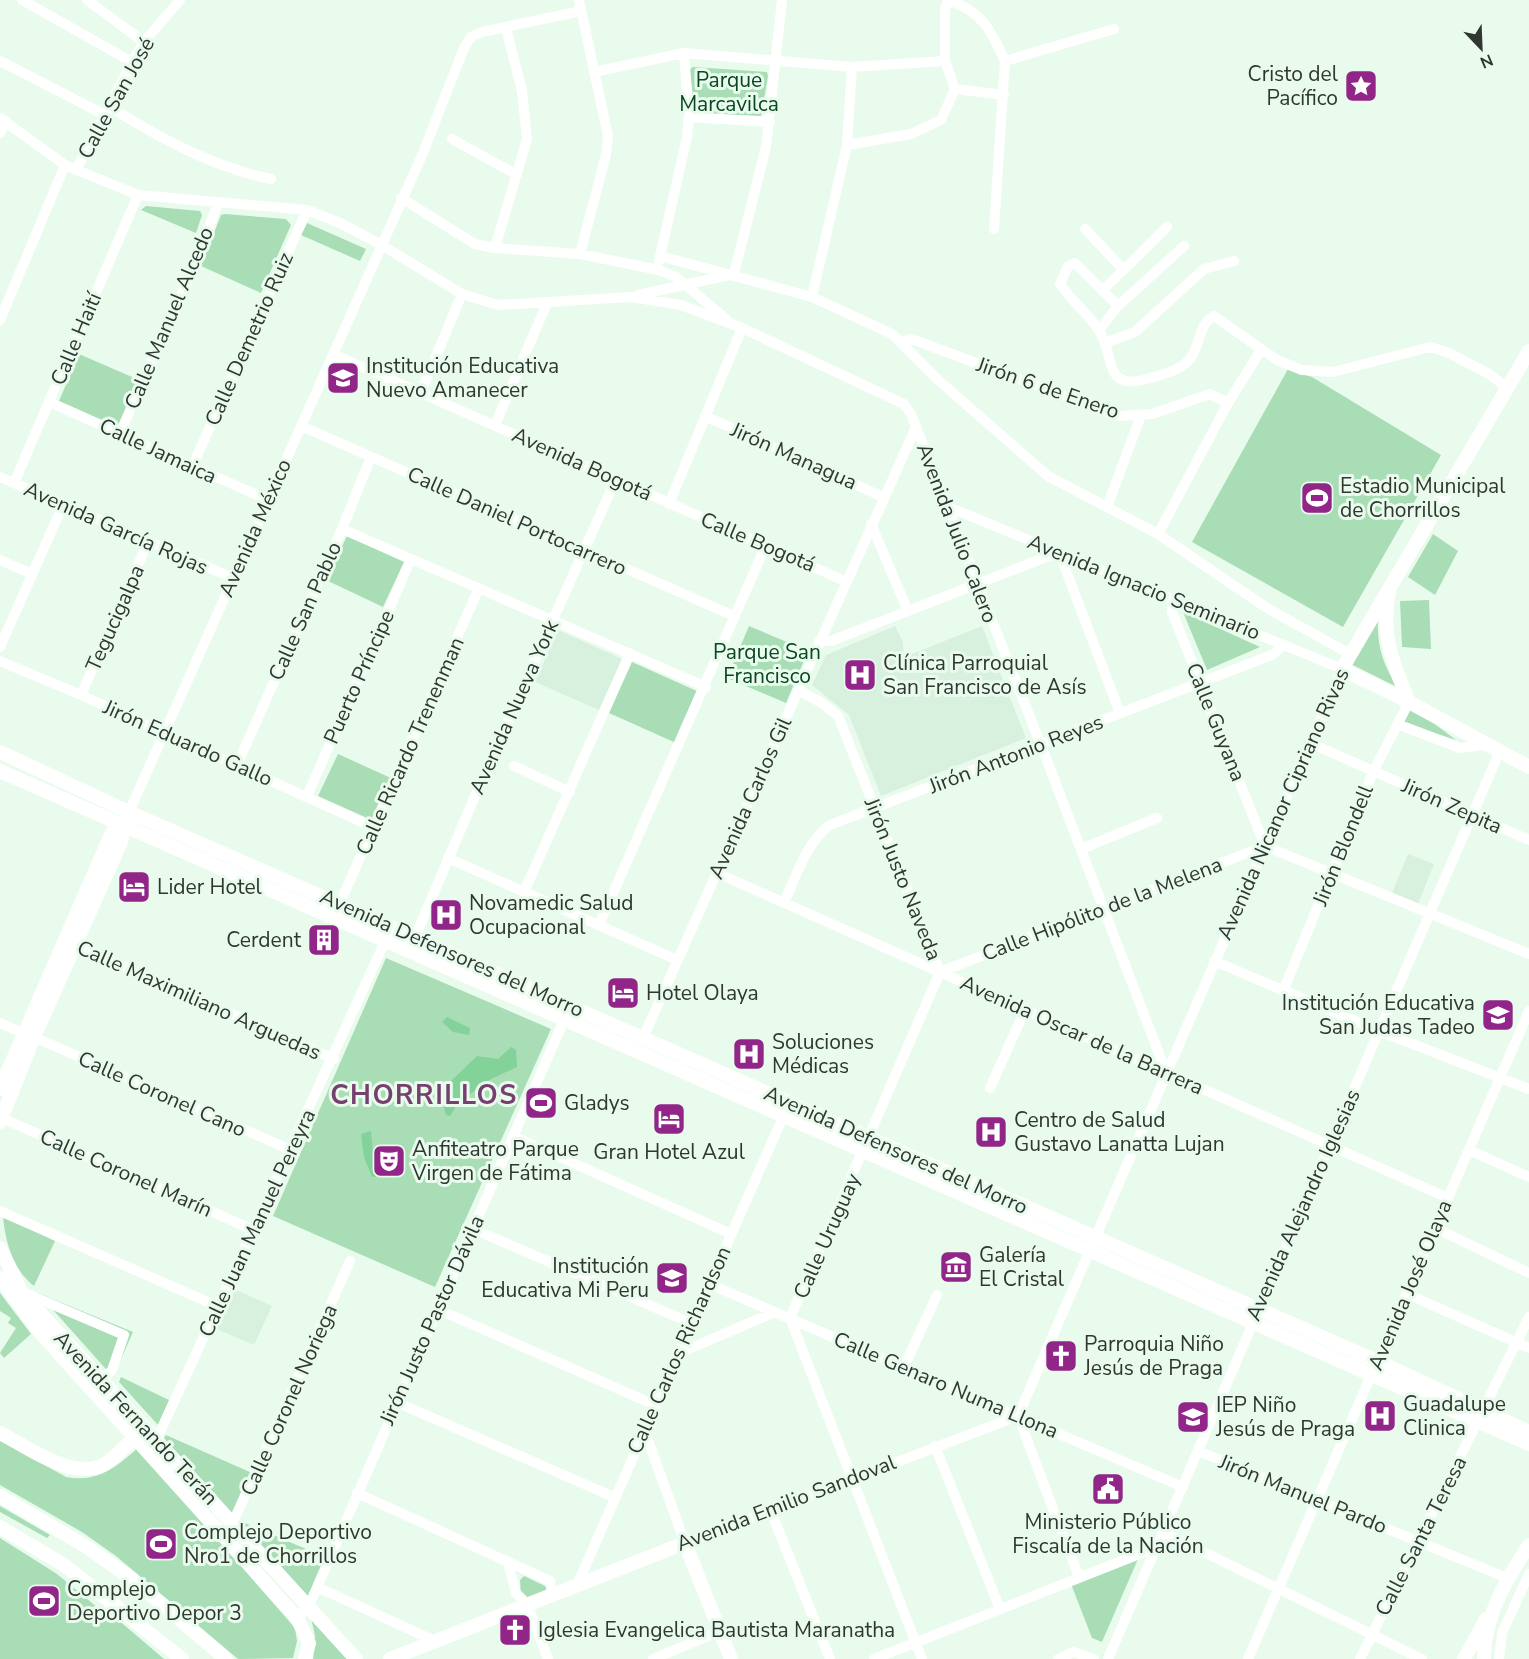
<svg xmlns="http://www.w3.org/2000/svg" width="1529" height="1659" viewBox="0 0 1529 1659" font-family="'Nunito Sans',sans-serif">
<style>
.built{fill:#d8f1de}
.green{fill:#a9ddb6}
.water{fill:#83d299}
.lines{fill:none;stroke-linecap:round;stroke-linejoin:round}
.minor{stroke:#fff;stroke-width:10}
.major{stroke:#fff;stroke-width:14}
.labels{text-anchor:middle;stroke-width:6;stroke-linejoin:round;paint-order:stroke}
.poi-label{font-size:21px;fill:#303731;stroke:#e9fbed;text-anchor:start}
.park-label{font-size:21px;fill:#094622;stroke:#e9fbed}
.street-label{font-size:21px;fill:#303731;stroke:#e9fbed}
.district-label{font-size:27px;font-weight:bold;letter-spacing:1.5px;fill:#753f6e;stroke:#e9fbed}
</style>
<rect width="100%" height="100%" fill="#e9fbed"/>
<path class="built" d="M895,626l8,16 1,24 3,-10 75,-30 44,112 -145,58 -32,-81 -37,-30 14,-30z
M558,630l64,29 -23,51 -64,-28z
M1408,854l26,10 -16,40 -26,-11z
M234,1289l38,17 -18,39 -37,-16z"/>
<path class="green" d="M693,67l74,5 1,4 -7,40 -60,-2 -5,-6 -8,-37z
M146,206l54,5 2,4 -6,18 -55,-23z
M225,214l61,5 5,6 -30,68 -60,-27 20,-51z
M307,223l59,26 -6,12 -59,-26z
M79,354l60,26 -21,47 -59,-26z
M1288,369l24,8 129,78 -98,172 -151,-85z
M1433,534l25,17 -23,44 -27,-18z
M347,536l57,26 -21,45 -57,-27z
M1429,600l2,49 -29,-2 -2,-46z
M1378,608c-1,35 1,48 19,79l-48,-24z
M1183,612l77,35 -53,23z
M749,626l59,25 -22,52 -59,-25z
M632,662l67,30 -23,51 -67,-30z
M1412,707l44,33 -52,-17v-5z
M338,754l55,25 -19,42 -56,-25z
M386,958l165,71 -116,258 -162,-71z
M3,1216l52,25 -21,45c-21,-16 -29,-45 -31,-70z
M0,1293l31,41 -27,24 -4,-5 16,-25 -8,-5 3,-5 -11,-7z
M38,1293l95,39 -20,45z
M121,1377l48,23 -11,25 -39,-43z
M166,1435l86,38 -19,43 -71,-75z
M0,1440l66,37c32,6 50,-10 72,-29l157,180 2,13 -4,17 -55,1 -122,-103 -34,-24 -82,-47z
M0,1506l50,29 -3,3 -47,-26z
M238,1520l87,37 -18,42z
M0,1538l57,36 41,34 5,-1 61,52h-164z
M1138,1559l-36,83 -10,-4 -21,-54z
M524,1576l23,11 1,2 -23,9 -4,-2 -1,-16z
M311,1618l36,41h-34l2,-23z"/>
<path class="water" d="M447,1017l23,11 -1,7 -16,-3 -11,-10z
M511,1047l5,3 1,17 -28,13 -31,23 -8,13 -4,-1 -4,-15 8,-18 27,-26 21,3z
M371,1131l2,25 7,20 -8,1 -8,-20 -3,-23z"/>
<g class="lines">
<path class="minor" d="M22,0l110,62
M87,0l57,42
M579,0l29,136 -2,19 -26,99
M949,0c33,12 42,30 56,61l-11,168
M0,61l105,54
M1005,61l109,-32
M594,72l90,-19 168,14 93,-6
M955,89l49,6
M110,107c50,31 102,60 161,72
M689,117l81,5
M0,118l65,47 73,30 169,15 33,13 40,21 82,50 36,11 133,-8 50,8 61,23 162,76 7,10 135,344 120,314
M0,133l6,-12
M452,139l65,36
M847,145l64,-11 30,-14 14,-31 -10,-28v-52l3,-9
M76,170l56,-108 12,-20 36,-42
M401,198l74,46 20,4 85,6 79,16 17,7 50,42
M1085,229l38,40
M495,248l32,-109 -5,-48 -16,-63
M660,256l152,41 80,37 45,45 111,97 110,58 109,74 83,46
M659,261l28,-124 2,-20 -5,-64
M1102,291l65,-64
M638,295l96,-21 32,-127 16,-147
M812,297l35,-152 5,-78
M1118,306l-43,-43 -7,3 -8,18c11,17 27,28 38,45 20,30 2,65 56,48 13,-4 26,-7 36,-18 10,-12 8,-35 24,-43l63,44 25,10 31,2 97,-25 17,5 42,22 20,15
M0,320l65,-155
M1099,330l19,-24 66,-60
M903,342l8,-3 6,2 201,75 34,-2 58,-20 18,9
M1105,343l30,-11 69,-63 30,-8
M333,354l512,227
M421,392l41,-98
M49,402l219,98
M705,416l178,81
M495,425l52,-122
M301,426l433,190
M120,433l75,-169 23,-61
M192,467l115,-257
M0,477l233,101
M14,483l124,-288
M669,504l73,-176
M1107,507l34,-92
M871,524l37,87
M342,529l364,158
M1158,534l70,-131 33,-53
M0,560l32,14
M1173,598l-1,14 93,234
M819,641h12l228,-89 61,161
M0,647l63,-142
M0,661l81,34 294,133
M798,690l24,13 16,13 102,256 -150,346 132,341
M81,695l67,-153
M1397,724l63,24 24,-3
M1310,743l219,97
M237,765l105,-236 29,-72
M514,766l56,26
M307,796l104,-237
M129,812l294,-659 41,-105 7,-11 11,-5 99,-21
M1265,846l264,108
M1081,849l76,-31
M448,858l229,102
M717,873l731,325
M524,892l106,-239
M340,903l139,-315
M784,903c12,-26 22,-61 46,-78l442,-170 12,-10
M599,925l167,-380
M413,942l79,-186 124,-277
M71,943l263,116
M1214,961l165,70 150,58
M940,972l325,-126
M1283,991l91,-221 35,-68
M0,1023l23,10
M34,1037l257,113
M643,1038l273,-611
M990,1088l35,-78
M0,1117l251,112
M513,1136l218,98
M1469,1150l60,27
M0,1211l217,95
M1435,1228l94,45
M473,1229l218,94
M709,1284l474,203
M23,1292l101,43 -12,35 -11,12
M1407,1294l122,54
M437,1309l218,96
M677,1354l98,-42
M904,1367l33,-72
M396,1402l218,95
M1018,1416l61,161
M644,1429l41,114 333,-127 324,-747 -396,-163
M150,1441l11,-11 227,-495
M935,1446l65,163
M1198,1451l309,127
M357,1493l193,88 2,14
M770,1509l60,150
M230,1529l120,-268
M1163,1532l259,127
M508,1563l8,30 11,11 21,55
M577,1585l206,-468
M317,1587l118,54
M297,1618l11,-10 256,-588
M653,1659l67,-28
M874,1659l283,-112
M1058,1659l15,-7 21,7
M1108,1659l391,-906
M1248,1659l281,-648
M1360,1659l169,-342
M1499,1659l3,-26 27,-59"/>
<path class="major" d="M1529,351l-187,318 67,33 120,65
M1389,593c-9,41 5,73 20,109
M0,752l129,60 1261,555 139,65
M0,771l1529,673
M0,1089l110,-252 3,-6 10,-5
M0,1122l34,-85 87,-195 5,-23
M0,1248l21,43 12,14 323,354
M0,1278l39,53 258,287 12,25 -4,16
M0,1433c28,14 73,49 105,31 13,-8 24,-22 35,-32
M0,1496l87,51 45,32 94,80
M0,1527l64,38 118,94
M390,1659l295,-116 46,116
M1464,1659l22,-40
M1484,1659c0,-43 22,-79 45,-114"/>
</g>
<defs>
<symbol id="sight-square" viewBox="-11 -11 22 22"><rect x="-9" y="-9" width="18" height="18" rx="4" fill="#912588" stroke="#e9fbed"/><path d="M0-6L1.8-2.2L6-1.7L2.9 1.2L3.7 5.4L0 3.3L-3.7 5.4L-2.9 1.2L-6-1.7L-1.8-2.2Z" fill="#fff"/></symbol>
<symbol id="school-square" viewBox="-11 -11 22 22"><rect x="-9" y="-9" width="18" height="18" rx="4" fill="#912588" stroke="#e9fbed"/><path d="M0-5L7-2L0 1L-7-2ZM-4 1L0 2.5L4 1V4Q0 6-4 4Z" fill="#fff"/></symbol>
<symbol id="stadium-square" viewBox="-11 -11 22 22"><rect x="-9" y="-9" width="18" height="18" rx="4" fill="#912588" stroke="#e9fbed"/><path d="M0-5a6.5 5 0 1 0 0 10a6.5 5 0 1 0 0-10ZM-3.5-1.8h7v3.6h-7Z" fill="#fff"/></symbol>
<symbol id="hospital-square" viewBox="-11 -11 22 22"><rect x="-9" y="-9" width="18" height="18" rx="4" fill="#912588" stroke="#e9fbed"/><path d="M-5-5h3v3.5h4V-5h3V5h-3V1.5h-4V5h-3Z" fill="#fff"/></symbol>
<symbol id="hotel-square" viewBox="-11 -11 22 22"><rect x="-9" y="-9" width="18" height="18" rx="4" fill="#912588" stroke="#e9fbed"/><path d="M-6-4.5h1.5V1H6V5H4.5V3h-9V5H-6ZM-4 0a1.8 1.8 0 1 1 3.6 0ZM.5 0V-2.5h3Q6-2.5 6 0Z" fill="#fff"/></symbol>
<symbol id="building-square" viewBox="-11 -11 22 22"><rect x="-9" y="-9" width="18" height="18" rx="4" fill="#912588" stroke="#e9fbed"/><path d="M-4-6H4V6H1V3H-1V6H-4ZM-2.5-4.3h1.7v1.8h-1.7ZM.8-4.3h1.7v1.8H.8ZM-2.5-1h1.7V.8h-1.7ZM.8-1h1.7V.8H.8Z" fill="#fff"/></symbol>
<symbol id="theatre-square" viewBox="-11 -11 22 22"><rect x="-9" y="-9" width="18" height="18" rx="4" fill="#912588" stroke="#e9fbed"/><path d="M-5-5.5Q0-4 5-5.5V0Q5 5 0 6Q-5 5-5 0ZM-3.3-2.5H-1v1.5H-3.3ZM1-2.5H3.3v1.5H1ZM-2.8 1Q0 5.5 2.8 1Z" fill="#fff"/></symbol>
<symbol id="museum-square" viewBox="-11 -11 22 22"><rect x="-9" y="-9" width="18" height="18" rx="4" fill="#912588" stroke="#e9fbed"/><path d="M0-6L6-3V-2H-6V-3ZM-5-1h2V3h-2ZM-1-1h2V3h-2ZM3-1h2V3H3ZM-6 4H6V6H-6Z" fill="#fff"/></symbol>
<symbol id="church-square" viewBox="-11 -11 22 22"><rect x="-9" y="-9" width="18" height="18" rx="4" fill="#912588" stroke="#e9fbed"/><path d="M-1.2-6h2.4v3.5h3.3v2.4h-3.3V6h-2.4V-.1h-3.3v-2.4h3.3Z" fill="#fff"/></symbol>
<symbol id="civic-square" viewBox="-11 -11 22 22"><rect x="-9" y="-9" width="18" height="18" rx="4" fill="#912588" stroke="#e9fbed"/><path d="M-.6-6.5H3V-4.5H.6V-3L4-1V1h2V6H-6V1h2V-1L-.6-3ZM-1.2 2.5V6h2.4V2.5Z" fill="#fff"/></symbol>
</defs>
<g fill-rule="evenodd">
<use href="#sight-square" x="1342" y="67" width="38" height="38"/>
<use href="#school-square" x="324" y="359" width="38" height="38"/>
<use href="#stadium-square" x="1298" y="479" width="38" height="38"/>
<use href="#hospital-square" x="841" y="656" width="38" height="38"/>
<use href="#hotel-square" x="115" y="868" width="38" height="38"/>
<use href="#hospital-square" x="427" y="896" width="38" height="38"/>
<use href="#building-square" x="305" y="921" width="38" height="38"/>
<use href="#hotel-square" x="604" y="974" width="38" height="38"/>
<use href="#school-square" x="1479" y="996" width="38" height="38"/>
<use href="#hospital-square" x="730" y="1035" width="38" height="38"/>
<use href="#stadium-square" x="522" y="1084" width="38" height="38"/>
<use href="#hotel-square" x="650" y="1100" width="38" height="38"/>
<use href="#hospital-square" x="972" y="1113" width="38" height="38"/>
<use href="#theatre-square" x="370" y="1142" width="38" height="38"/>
<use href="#museum-square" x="937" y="1248" width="38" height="38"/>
<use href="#school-square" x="653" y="1259" width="38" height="38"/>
<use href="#church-square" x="1042" y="1337" width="38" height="38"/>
<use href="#hospital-square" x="1361" y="1397" width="38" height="38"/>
<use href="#school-square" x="1174" y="1398" width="38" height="38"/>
<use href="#civic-square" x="1089" y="1470" width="38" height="38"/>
<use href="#stadium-square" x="142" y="1525" width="38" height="38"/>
<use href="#stadium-square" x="25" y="1582" width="38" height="38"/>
<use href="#church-square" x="496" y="1611" width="38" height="38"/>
</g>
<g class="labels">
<g class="poi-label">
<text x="1338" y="81" text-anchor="end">Cristo del<tspan x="1338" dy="24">Pacífico</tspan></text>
<text x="366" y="373">Institución Educativa<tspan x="366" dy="24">Nuevo Amanecer</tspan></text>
<text x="1340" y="493">Estadio Municipal<tspan x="1340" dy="24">de Chorrillos</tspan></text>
<text x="883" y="670">Clínica Parroquial<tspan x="883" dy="24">San Francisco de Asís</tspan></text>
<text x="157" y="894">Lider Hotel</text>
<text x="469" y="910">Novamedic Salud<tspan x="469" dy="24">Ocupacional</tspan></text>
<text x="301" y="947" text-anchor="end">Cerdent</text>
<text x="646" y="1000">Hotel Olaya</text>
<text x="1475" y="1010" text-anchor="end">Institución Educativa<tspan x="1475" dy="24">San Judas Tadeo</tspan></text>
<text x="772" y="1049">Soluciones<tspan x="772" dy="24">Médicas</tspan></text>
<text x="564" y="1110">Gladys</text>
<text x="1014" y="1127">Centro de Salud<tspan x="1014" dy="24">Gustavo Lanatta Lujan</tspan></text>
<text x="412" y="1156">Anfiteatro Parque<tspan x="412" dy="24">Virgen de Fátima</tspan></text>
<text x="669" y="1159" text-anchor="middle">Gran Hotel Azul</text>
<text x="979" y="1262">Galería<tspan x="979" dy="24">El Cristal</tspan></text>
<text x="649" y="1273" text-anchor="end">Institución<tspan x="649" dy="24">Educativa Mi Peru</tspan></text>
<text x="1084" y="1351">Parroquia Niño<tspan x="1084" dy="24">Jesús de Praga</tspan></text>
<text x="1403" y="1411">Guadalupe<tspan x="1403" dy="24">Clinica</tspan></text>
<text x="1216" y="1412">IEP Niño<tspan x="1216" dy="24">Jesús de Praga</tspan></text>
<text x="1108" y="1529" text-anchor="middle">Ministerio Público<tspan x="1108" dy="24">Fiscalía de la Nación</tspan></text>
<text x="184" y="1539">Complejo Deportivo<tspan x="184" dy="24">Nro1 de Chorrillos</tspan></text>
<text x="67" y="1596">Complejo<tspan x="67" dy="24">Deportivo Depor 3</tspan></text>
<text x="538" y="1637">Iglesia Evangelica Bautista Maranatha</text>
</g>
<g class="park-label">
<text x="729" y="87">Parque<tspan x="729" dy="24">Marcavilca</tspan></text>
<text x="767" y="659">Parque San<tspan x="767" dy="24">Francisco</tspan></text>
</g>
<g class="street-label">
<text transform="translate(116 98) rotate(-61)" y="7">Calle San José</text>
<text transform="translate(169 318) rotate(-67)" y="7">Calle Manuel Alcedo</text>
<text transform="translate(76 339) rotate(-67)" y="7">Calle Haití</text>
<text transform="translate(249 339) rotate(-66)" y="7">Calle Demetrio Ruiz</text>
<text transform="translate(1048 388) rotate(19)" y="7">Jirón 6 de Enero</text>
<text transform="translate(158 451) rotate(25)" y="7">Calle Jamaica</text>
<text transform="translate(794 456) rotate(24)" y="7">Jirón Managua</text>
<text transform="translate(582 464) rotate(24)" y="7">Avenida Bogotá</text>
<text transform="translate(517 521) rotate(24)" y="7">Calle Daniel Portocarrero</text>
<text transform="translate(116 528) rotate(24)" y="7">Avenida García Rojas</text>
<text transform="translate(255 528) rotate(-66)" y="7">Avenida México</text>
<text transform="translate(957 533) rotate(69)" y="7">Avenida Julio Calero</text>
<text transform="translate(758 542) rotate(23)" y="7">Calle Bogotá</text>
<text transform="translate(1144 587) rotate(22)" y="7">Avenida Ignacio Seminario</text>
<text transform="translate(305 611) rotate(-66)" y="7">Calle San Pablo</text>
<text transform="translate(115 618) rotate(-66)" y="7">Tegucigalpa</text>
<text transform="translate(359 677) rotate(-66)" y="7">Puerto Príncipe</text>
<text transform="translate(514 707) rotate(-66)" y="7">Avenida Nueva York</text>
<text transform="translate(1216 722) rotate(68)" y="7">Calle Guyana</text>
<text transform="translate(188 743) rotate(24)" y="7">Jirón Eduardo Gallo</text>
<text transform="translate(410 746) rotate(-66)" y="7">Calle Ricardo Trenenman</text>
<text transform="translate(1016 754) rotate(-21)" y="7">Jirón Antonio Reyes</text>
<text transform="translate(750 798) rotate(-66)" y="7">Avenida Carlos Gil</text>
<text transform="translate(1283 804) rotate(-66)" y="7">Avenida Nicanor Cipriano Rivas</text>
<text transform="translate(1452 806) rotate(24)" y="7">Jirón Zepita</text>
<text transform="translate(1343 845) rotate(-68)" y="7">Jirón Blondell</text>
<text transform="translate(903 879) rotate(68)" y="7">Jirón Justo Naveda</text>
<text transform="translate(1102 909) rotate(-21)" y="7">Calle Hipólito de la Melena</text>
<text transform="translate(452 953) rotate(24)" y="7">Avenida Defensores del Morro</text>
<text transform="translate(199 1000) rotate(24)" y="7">Calle Maximiliano Arguedas</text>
<text transform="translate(1082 1035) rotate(24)" y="7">Avenida Oscar de la Barrera</text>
<text transform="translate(162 1094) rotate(24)" y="7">Calle Coronel Cano</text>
<text transform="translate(896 1150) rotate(24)" y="7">Avenida Defensores del Morro</text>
<text transform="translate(126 1173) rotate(24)" y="7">Calle Coronel Marín</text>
<text transform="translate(1303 1205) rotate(-66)" y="7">Avenida Alejandro Iglesias</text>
<text transform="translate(257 1223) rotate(-65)" y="7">Calle Juan Manuel Pereyra</text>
<text transform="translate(827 1236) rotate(-66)" y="7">Calle Uruguay</text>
<text transform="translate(1410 1285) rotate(-67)" y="7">Avenida José Olaya</text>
<text transform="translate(432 1320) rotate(-66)" y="7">Jirón Justo Pastor Dávila</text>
<text transform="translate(679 1350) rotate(-66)" y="7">Calle Carlos Richardson</text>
<text transform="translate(946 1385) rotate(23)" y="7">Calle Genaro Numa Llona</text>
<text transform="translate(289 1400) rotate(-66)" y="7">Calle Coronel Noriega</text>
<text transform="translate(136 1418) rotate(47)" y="7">Avenida Fernando Terán</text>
<text transform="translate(1303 1494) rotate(22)" y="7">Jirón Manuel Pardo</text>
<text transform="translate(786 1503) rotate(-21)" y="7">Avenida Emilio Sandoval</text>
<text transform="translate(1421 1536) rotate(-63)" y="7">Calle Santa Teresa</text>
</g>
<g class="district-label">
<text x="424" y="1104">CHORRILLOS</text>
</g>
</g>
<g transform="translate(1481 48) rotate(157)" stroke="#e9fbed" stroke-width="4.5" paint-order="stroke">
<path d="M0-4.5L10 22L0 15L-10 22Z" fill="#303731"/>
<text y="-9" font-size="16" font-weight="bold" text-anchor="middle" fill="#303731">N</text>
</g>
</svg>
